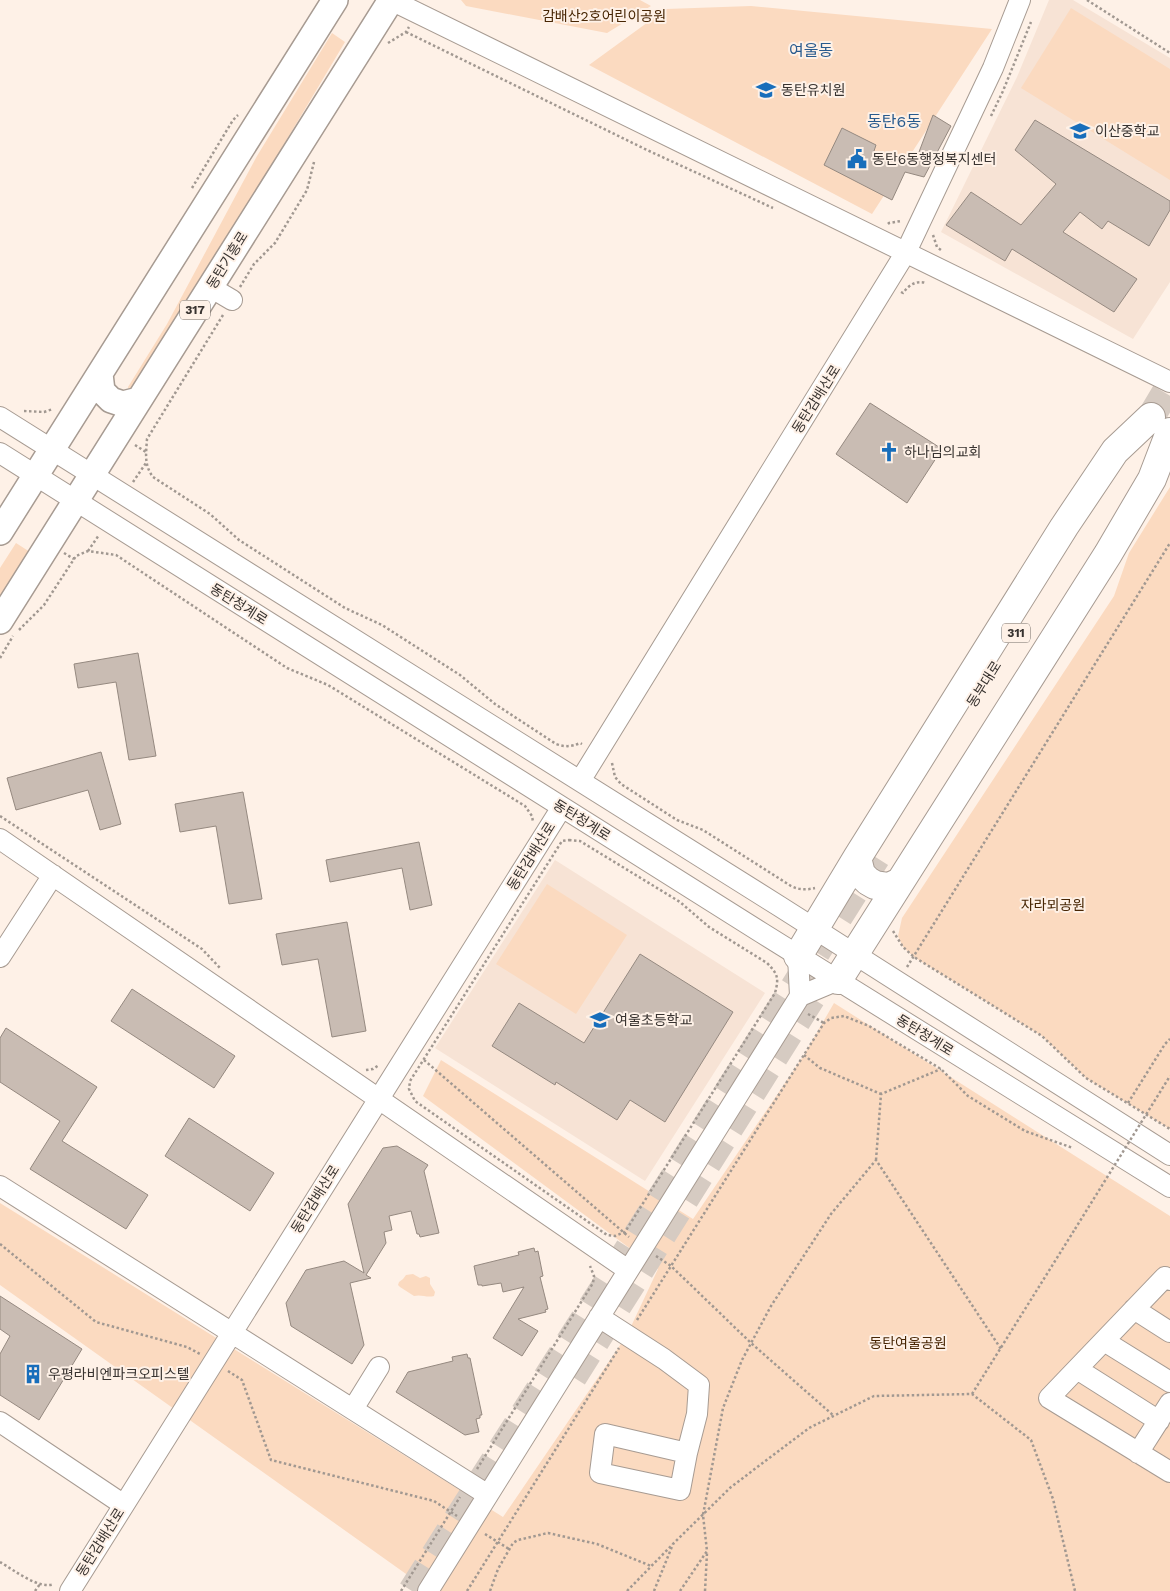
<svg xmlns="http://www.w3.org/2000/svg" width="1170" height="1591" viewBox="0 0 1170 1591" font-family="'Work Sans','Noto Sans KR',sans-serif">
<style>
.built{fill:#f7e3d5}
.green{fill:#fbdac0}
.building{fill:#c9bcb3;stroke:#958980}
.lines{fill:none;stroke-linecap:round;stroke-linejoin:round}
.highway-tunnel{stroke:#d6cbc2;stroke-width:28;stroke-dasharray:28 14;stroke-linecap:butt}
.minor-casing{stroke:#a79b92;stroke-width:22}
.major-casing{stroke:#a79b92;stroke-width:28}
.highway-casing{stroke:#a79b92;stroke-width:30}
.path{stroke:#a19891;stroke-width:2.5;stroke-dasharray:2.5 2.5;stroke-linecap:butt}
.minor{stroke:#fff;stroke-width:20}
.major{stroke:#fff;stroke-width:25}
.highway{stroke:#fff;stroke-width:28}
.path-bridge{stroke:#a19891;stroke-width:2.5;stroke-dasharray:2.5 2.5;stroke-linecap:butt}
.labels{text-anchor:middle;stroke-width:4;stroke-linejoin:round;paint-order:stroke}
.shield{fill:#fef1e7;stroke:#736c67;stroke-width:1}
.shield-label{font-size:12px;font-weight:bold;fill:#383330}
.park-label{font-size:14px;fill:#482604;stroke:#fef1e7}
.poi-label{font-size:14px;fill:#383330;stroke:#fef1e7;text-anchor:start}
.street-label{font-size:14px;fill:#383330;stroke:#fef1e7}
.quarter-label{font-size:16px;fill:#285a8d;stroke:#fef1e7}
</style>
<rect width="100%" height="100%" fill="#fef1e7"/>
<path class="built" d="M1049,0h24l97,58v224l-37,57 -192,-107 76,-155z
M555,860l210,133 -120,188 -210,-133z"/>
<path class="green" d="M461,0h179l11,6 -44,27 -141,-27z
M751,6l241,23 -120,185 -283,-149 77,-56z
M1071,8l99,61v111l-149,-92z
M332,33l13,9 -209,350 -7,-1 -1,-4 39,-63 90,-168z
M1170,487v642l-84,-51 -44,-42 -128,-79 -11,-10 -5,-11 4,-18 212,-322 15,-43z
M16,543l14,9 -30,49v-33z
M547,884l80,51 -51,79 -80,-50z
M834,1003l336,213v375h-740l-430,-306v-82l503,314 124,-182 31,-66 -235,-173 18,-36 252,159 111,-164z
M413,1274l7,4 6,-2 4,2v6l5,8 -1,4c-7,2 -13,-2 -20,0l-14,-9 -2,-2 1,-3 4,-3 3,-4z"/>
<path class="building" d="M933,115l18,11 -27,51 -19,-5 -13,28 -68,-35 18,-37 34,17 -3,9 27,11 19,-13z
M1035,120l135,81v9l-21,36 -41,-25 -6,8 -22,-17 -17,20 74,47 -23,33 -102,-63 -7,12 -59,-36 25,-33 50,33 35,-41 -41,-34z
M870,403l72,46 -35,54 -71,-49z
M138,653l18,103 -27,4 -13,-78 -38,6 -4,-24z
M101,752l20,72 -21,6 -12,-40 -72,20 -9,-32z
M243,792l19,107 -33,5 -13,-78 -36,6 -5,-28z
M419,842l13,63 -22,5 -8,-42 -72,14 -4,-22z
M347,922l19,109 -34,6 -14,-78 -36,6 -6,-31z
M640,954l93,58 -68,110 -35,-22 -13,20 -61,-38 -1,3 -63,-39 27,-43 65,40z
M132,989l103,67 -21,32 -103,-67z
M6,1028l91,59 -35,54 86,54 -22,34 -96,-60 30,-48 -60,-39v-44z
M189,1118l85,55 -24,38 -85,-55z
M397,1146l31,19 -4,6 15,62 -19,4 -1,-3h-2l-6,-23 -22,5 3,14 -8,2 2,11 -20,32 5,3 -21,5 14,62 -12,19 -61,-38 -5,-23 20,-33 38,-9 20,12 -16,-69 35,-56z
M534,1248l1,4 3,-1 5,25 -3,1 8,32 -3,1 1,2 -28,7 20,12 -16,25 -29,-18 31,-51 -21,5 -2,-9 -19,3v-1h-4l-4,-19 45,-11 -1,-3z
M0,1296l82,53 -43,71 -39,-25v-41l10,-18 -10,-7z
M467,1354l1,4h2l12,57h-2v3l-4,1 3,13 -14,3 -69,-43 12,-20 45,-11 -1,-4z"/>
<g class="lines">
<path class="highway-tunnel" d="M1151,417l19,-32
M573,1377l254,-404
M412,1591l469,-741"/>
<defs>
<path id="minor" d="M391,0l779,382
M210,287l22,13
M0,417l779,489 391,249
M0,453l762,480 408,254
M580,781l326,-529 87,-184 27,-68
M0,839l628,431
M0,957l53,-82
M800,996l38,-16
M0,1186l488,309
M1170,1280l-5,-3 -116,121 121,74
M1134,1309l36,23
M599,1317l65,42 35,26 -2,29 -10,39 -82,-19 -5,39 80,17 7,-37
M1104,1341l66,41
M1077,1369l82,52
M353,1409l26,-42
M0,1422l124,83
M1138,1453l32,-50
M70,1591l492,-784
M428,1591l372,-595 -2,-40"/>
<path id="major" d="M100,374l2,17 9,9 12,4 16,-4
M0,532l335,-532
M0,621l391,-621"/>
<path id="highway" d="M857,858l4,16 7,7 7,4 14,2 11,-5
M798,956l59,-98 207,-331 51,-76 36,-34
M838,980l270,-426 44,-75 18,-47"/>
</defs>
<use href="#minor" class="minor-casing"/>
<use href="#major" class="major-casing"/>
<use href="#highway" class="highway-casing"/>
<path class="path" d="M1087,0l83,53
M406,32l241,118 126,58
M388,43l18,-11 3,-5
M991,116l12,-25 28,-69
M192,188l41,-68 5,-5
M888,224l1,-1 12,-2
M933,235l4,12 4,3
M240,287l14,-23 21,-21 32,-53 7,-28
M901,292l2,1c6,-8 13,-13 23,-10
M223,315l-76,124c-1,15 -3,26 6,38l57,37 29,26 106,68 37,17 78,50 35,29 61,40c9,3 15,3 24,-1l2,1
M24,411l20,1 9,-3
M135,445l11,7
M133,482l13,-19
M88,551l11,-16
M64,553l10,6
M19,630l25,-25 32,-49 12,-5 28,4 171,113 41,17 197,121 7,10 1,6
M0,658l13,-22
M612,763l3,14 6,7 56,36 26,10 88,56c8,4 15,4 24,2
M0,816l202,133 18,19
M569,840l11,1 100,61 29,25 58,36c11,11 12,15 8,30l-150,239 -10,4 -8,-1 -192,-134 -6,-12 1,-8 152,-240z
M893,931l10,16 11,10 128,79 44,42 84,51
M907,967l263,-424
M808,1014l16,9
M804,1055l16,13 61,26
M424,1060l205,177
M366,1070l7,-1 6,-4
M1128,1103l37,-59 5,-5
M876,1160l5,-66 60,-25
M0,1244l96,78 91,25 13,7
M656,1256l15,10 80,77 83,73
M637,1320l187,-297 7,-5 13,-2 25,10 72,43 27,27 57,35 48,17
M228,1371l14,9 29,80 163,41 23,15
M972,1394l103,-165
M477,1469l116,-186 1,-7 -4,-10
M485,1534l24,15
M0,1562c14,8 39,28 54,22
M35,1591l5,-7
M401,1591l59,-94
M467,1591l152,-243
M490,1591l8,-22 15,-26 5,-3 30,-7 49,11 54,22
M627,1591l45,-46
M654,1591l19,-47 58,-57 78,-59 65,-32 98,-2 59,46 22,59 22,92
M680,1591l27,-40 -4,-36 20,-107 19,-48 29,-54 60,-92 45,-54 125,189
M705,1591l2,-38"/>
<use href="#minor" class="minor"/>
<use href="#major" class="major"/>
<use href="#highway" class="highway"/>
<path class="path-bridge" d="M1075,1229l95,-153"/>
</g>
<defs>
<symbol id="school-bare" viewBox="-9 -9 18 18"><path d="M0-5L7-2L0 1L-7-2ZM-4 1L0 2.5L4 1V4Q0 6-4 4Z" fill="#186ebb" stroke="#fef1e7" stroke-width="2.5" paint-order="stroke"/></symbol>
<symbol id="civic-bare" viewBox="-9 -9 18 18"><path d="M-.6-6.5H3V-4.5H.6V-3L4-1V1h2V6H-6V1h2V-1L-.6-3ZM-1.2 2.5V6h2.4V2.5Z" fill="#186ebb" stroke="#fef1e7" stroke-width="2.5" paint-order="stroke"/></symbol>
<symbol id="church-bare" viewBox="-9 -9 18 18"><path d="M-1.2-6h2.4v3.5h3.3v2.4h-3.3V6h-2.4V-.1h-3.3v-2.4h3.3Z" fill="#186ebb" stroke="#fef1e7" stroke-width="2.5" paint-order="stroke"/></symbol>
<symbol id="building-bare" viewBox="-9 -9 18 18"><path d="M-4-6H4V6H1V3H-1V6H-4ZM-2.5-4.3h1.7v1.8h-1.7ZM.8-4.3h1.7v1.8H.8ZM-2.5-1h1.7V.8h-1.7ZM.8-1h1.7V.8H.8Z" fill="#186ebb" stroke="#fef1e7" stroke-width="2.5" paint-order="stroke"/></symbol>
</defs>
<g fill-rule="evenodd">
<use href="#school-bare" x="752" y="76" width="28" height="28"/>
<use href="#school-bare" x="1066" y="117" width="28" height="28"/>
<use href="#civic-bare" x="843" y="145" width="28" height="28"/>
<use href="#church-bare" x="875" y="438" width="28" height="28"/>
<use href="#school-bare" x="586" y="1006" width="28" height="28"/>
<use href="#building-bare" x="19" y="1360" width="28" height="28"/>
</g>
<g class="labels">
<g class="shield">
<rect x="180" y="300.5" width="30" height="19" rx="4"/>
<rect x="1002" y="623.5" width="28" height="19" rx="4"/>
</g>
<g class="shield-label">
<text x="195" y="314">317</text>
<text x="1016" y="637">311</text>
</g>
<g class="park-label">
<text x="604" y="21">감배산2호어린이공원</text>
<text x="1053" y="910">자라뫼공원</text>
<text x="908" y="1348">동탄여울공원</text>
</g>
<g class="poi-label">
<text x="781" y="95">동탄유치원</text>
<text x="1095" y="136">이산중학교</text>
<text x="872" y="164">동탄6동행정복지센터</text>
<text x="904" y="457">하나님의교회</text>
<text x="615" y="1025">여울초등학교</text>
<text x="48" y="1379">우평라비엔파크오피스텔</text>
</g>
<g class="street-label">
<text transform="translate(227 260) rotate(-58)" y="5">동탄기흥로</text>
<text transform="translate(816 399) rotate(-58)" y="5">동탄감배산로</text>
<text transform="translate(239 604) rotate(32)" y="5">동탄청계로</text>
<text transform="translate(984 684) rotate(-58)" y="5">동부대로</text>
<text transform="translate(582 820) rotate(32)" y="5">동탄청계로</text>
<text transform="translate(531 856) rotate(-58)" y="5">동탄감배산로</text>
<text transform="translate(925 1035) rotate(32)" y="5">동탄청계로</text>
<text transform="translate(315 1199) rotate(-58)" y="5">동탄감배산로</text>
<text transform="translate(100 1542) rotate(-58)" y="5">동탄감배산로</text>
</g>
<g class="quarter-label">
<text x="811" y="56">여울동</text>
<text x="894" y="127">동탄6동</text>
</g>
</g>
</svg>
